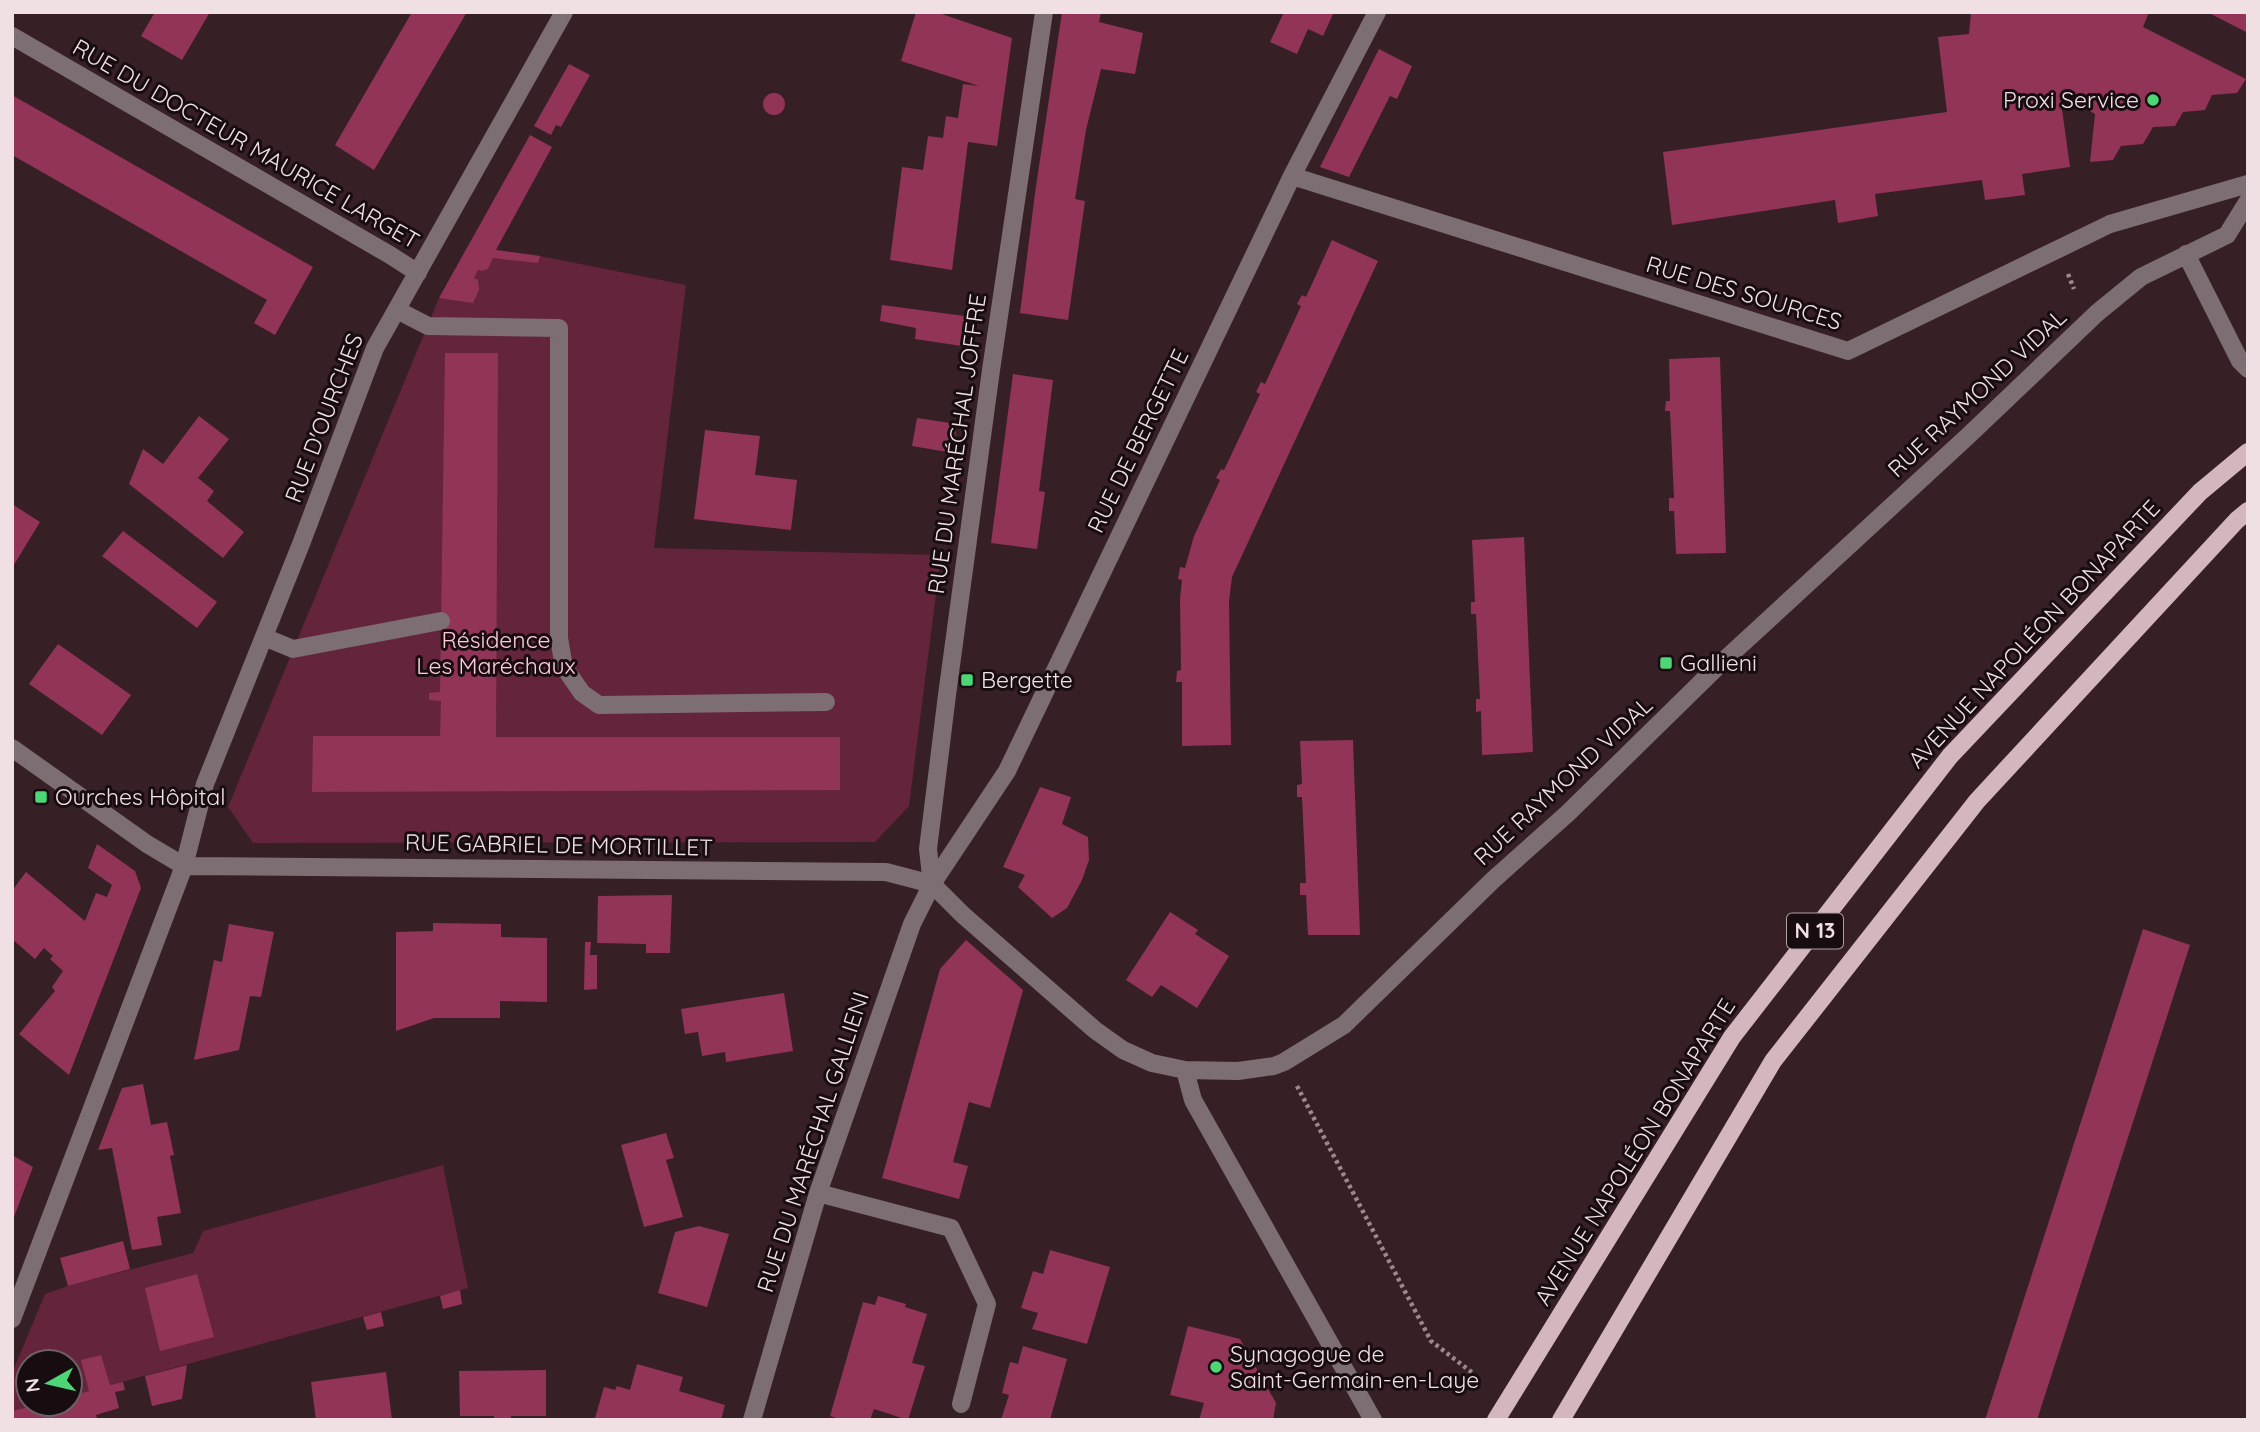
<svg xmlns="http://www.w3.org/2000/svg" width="2260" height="1432" viewBox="0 0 2260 1432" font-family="Quicksand,sans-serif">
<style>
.green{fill:#64243c}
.building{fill:#913457}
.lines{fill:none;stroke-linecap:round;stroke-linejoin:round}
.path{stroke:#9c888d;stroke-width:4.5;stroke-dasharray:3.5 3.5;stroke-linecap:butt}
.minor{stroke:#7c6e72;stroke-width:18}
.major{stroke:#d3b6be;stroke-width:18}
.poi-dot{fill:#4dd676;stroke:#170c10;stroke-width:2.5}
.labels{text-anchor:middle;stroke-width:6;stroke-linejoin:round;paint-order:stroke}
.shield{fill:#170c10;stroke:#afa0a4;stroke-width:2}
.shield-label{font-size:21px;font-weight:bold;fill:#f0dfe3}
.poi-label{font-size:23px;fill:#f0dfe3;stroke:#170c10;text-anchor:start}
.street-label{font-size:23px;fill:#f0dfe3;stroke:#170c10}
.park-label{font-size:23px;fill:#ffc9d8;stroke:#170c10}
</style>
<rect width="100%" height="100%" fill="#371f26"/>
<path class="green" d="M468,246l72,10 146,29 -32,263 287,7 -32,251 -34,36 -622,1 -25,-36 211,-509z
M443,1165l25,123 -398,108v-34h-42v42h12l-28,7v-38l33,-79 23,-8 125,-33 10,-22z"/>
<path class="building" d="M155,12h55l-28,48 -41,-24z
M412,12h55l-93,158 -39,-25z
M916,12h20l76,26 -15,108 -29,-4 -16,128 -62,-10 12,-93 21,3 5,-34 15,2 3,-22 12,2 5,-34 16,2 -78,-25z
M1062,12h39l-2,10 44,11 -8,41 -34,-5 -15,61 -11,69 10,2 -17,119 -48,-7 15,-120z
M1284,12h50l-11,24 -15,-7 -11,25 -27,-12z
M1971,12h178l-6,15 103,52 -9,14 -25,2 -7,15 -22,2 -8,14 -22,1 -10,17 -22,2 -8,14 -23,2 5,-48 -35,-19 10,72 -48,7 3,21 -40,5 -3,-20 -107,14 3,22 -40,7 -3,-23 -163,25 -9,-73 284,-40 -9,-75 31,-3z
M2207,12h41v21z
M1379,49l33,17 -15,33 -7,-3 -41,81 -29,-10z
M569,64l21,11 -29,52 -5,-2 -5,10 -17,-9z
M763 104a11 11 0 1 1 22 0a11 11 0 1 1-22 0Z
M12,95l301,172 -38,68 -21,-12 13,-23 -255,-145z
M530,135l22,12 -56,103 44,6 -2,7 -45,-5 -5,11 -6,2 -4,-1 -4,8 4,2 1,10 -6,13 -34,-5z
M1332,240l46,21 -146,316 -3,24 2,144 -49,1v-64h-6l1,-11 4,-1 -1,-71 2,-19 -4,-1 2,-12 5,1 9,-32 26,-56 -4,-2 5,-9 3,1 36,-76 -4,-2 5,-10 4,2 36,-78 -4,-2 5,-9 4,2z
M882,305l90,12 -4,30 -53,-8 1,-11 -36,-7z
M445,353h53l-2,384h344v53l-528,2 1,-56h127l1,-35 -12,-1v-7l11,-1z
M1720,357l6,196 -50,1 -2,-43h-5v-13h5l-4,-87h-5l1,-10h4l-1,-42z
M1013,374l40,6 -14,111 6,1 -8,57 -46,-6z
M199,416l30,23 -31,39 16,13 -7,10 37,31 -21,26 -94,-74 14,-35 20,15z
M917,418l40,6 -4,29 -41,-7z
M705,430l55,6 -5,39 42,5 -6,50 -97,-11z
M12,504l28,18 -28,46z
M123,531l94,71 -20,26 -95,-72z
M1524,537l9,215 -51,3 -1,-44 -5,1v-13h4l-4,-85h-5v-12h4l-3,-62z
M58,644l73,51 -29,40 -73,-51z
M1353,740l7,195h-52l-2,-40h-6v-12h6l-4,-86h-5v-12l5,-1 -2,-43z
M1040,787l31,10 -9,27 26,13 1,23 -7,20 -15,28 -15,10 -34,-31 7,-12 -22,-8z
M97,844l38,27 6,17 -72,187 -50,-41 36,-43 -3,-4 11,-16 -13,-12 3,-3 -9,-8 -9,11 -23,-20v-52l2,1 12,-16 59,49 11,-28 11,4 5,-12 -24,-17z
M672,895l-2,58h-24v-9l-49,-1 1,-47z
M1170,912l28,18 -3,4 34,22 -32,52 -36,-23 -9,12 -26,-17z
M433,923l68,1v13l46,1v64l-47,-1v17h-66l-38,13v-99l37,-1z
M229,924l45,8 -13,65 -11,-1 -11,54 -45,10 20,-100 8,2z
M2143,929l47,16 -153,475h-52z
M966,940l57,50 -33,118 -21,-6 -16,60 15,4 -9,33 -77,-21 58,-209z
M585,942h6l-1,13h7v34l-13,1z
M784,993l9,58 -67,11 -1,-10 -23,4 -4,-24 -13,2 -4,-25z
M143,1084l8,41 16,-3 7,33 -4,1 11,57 -24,4 5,28 -30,5 -20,-102 -14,2 24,-62z
M666,1133l8,25 -8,2 17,57 -39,10 -23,-82z
M12,1155l21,12 -21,55z
M699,1226l30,8 -22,73 -49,-14 17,-61z
M123,1241l7,28 -62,17 -8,-28z
M1050,1250l60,17 -23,77 -55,-15 6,-16 -17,-5 12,-37 10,3z
M197,1274l17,63 -54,14 -15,-63z
M460,1290l2,14 -19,5 -3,-13z
M878,1296l28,8 -1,3 22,7 -15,49 13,3 -17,54 -34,-11 -4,11h-28l-12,-4 33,-114 12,3z
M381,1312l3,14 -17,4 -4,-13z
M1188,1326l52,13 36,64 -3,17h-74l5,-17 -34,-8z
M1023,1346l44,13 -17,61h-49l8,-25 -7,-2 8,-31 8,2z
M101,1355l9,30 13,-3 2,8 -10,2 4,16 -23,7 1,3 -8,2h-77v-9l28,-7h30v-8l19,-5 -8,-31z
M637,1364l46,13 -4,14 46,14 -4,15 -126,-2 9,-31 11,3 2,-4 13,4z
M187,1365l-5,34 -30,7 -7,-30z
M546,1370v46h-35v4h-17v-4h-34l-1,-45z
M386,1372l6,48h-76l-5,-38z"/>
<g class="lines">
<path class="path" d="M2068,274l6,15
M1297,1086l134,255 43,33"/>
<path class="minor" d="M12,36l378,219 28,18
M1292,176l556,175 262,-127 138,-40
M2186,254l54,107 8,8
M397,310l31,16 131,2v310l5,29 18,26 17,12 227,-3
M264,637l29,12 148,-28
M12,748l135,96 37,22
M184,866l702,6 46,12 31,31 132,115 28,20 29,13 33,7 53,1 36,-5 10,-4 60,-37 149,-145 75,-67 151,-148 249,-229 129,-123 44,-36 86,-42 21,-34
M932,884l-4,-35 19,-154 44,-325 53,-358
M1185,1070l8,30 180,320
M818,1193l133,35 36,76 -26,100
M12,1319l172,-453 21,-82 96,-240 74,-196 189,-336
M752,1420l66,-227 94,-269 20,-40 75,-113 285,-595 85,-164"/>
<path class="major" d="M1496,1420l236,-383 218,-281 250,-264 48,-40
M1561,1420l212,-359 204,-260 260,-281 11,-9"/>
</g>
<g class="poi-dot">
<circle cx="2153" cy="100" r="7"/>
<rect x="1659" y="656" width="14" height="14" rx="3.5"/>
<rect x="960" y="673" width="14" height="14" rx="3.5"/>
<rect x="34" y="790" width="14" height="14" rx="3.5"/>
<circle cx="1216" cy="1367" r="7"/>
</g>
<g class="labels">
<rect class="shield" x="1787" y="913.5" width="56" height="35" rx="5"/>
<g class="shield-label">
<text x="1815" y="938">N 13</text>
</g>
<g class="poi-label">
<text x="2139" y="108" text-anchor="end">Proxi Service</text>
<text x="1680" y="671">Gallieni</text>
<text x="981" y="688">Bergette</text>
<text x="55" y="805">Ourches Hôpital</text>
<text x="1230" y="1362">Synagogue de<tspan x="1230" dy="26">Saint-Germain-en-Laye</tspan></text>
</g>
<g class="street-label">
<text transform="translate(246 144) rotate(30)" y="8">RUE DU DOCTEUR MAURICE LARGET</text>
<text transform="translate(1744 293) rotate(17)" y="8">RUE DES SOURCES</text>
<text transform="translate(1977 393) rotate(-43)" y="8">RUE RAYMOND VIDAL</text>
<text transform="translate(324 418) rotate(-69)" y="8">RUE D'OURCHES</text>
<text transform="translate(1138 441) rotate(-64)" y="8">RUE DE BERGETTE</text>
<text transform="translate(957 444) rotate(-82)" y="8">RUE DU MARÉCHAL JOFFRE</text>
<text transform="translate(2034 634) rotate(-47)" y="8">AVENUE NAPOLÉON BONAPARTE</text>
<text transform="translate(1563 781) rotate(-43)" y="8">RUE RAYMOND VIDAL</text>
<text transform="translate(559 845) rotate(1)" y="8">RUE GABRIEL DE MORTILLET</text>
<text transform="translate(813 1142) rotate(-72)" y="8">RUE DU MARÉCHAL GALLIENI</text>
<text transform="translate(1635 1152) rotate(-58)" y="8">AVENUE NAPOLÉON BONAPARTE</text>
</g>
<g class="park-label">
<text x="496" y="648">Résidence<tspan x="496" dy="26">Les Maréchaux</tspan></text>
</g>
</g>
<rect width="2260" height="1432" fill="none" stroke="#f0dfe3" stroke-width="28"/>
<g transform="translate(49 1383) rotate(262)"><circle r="33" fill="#170c10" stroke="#6e6064" stroke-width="2"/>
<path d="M0-5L12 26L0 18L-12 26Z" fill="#4dd676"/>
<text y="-10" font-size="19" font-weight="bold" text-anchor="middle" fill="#f0dfe3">N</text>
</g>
</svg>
